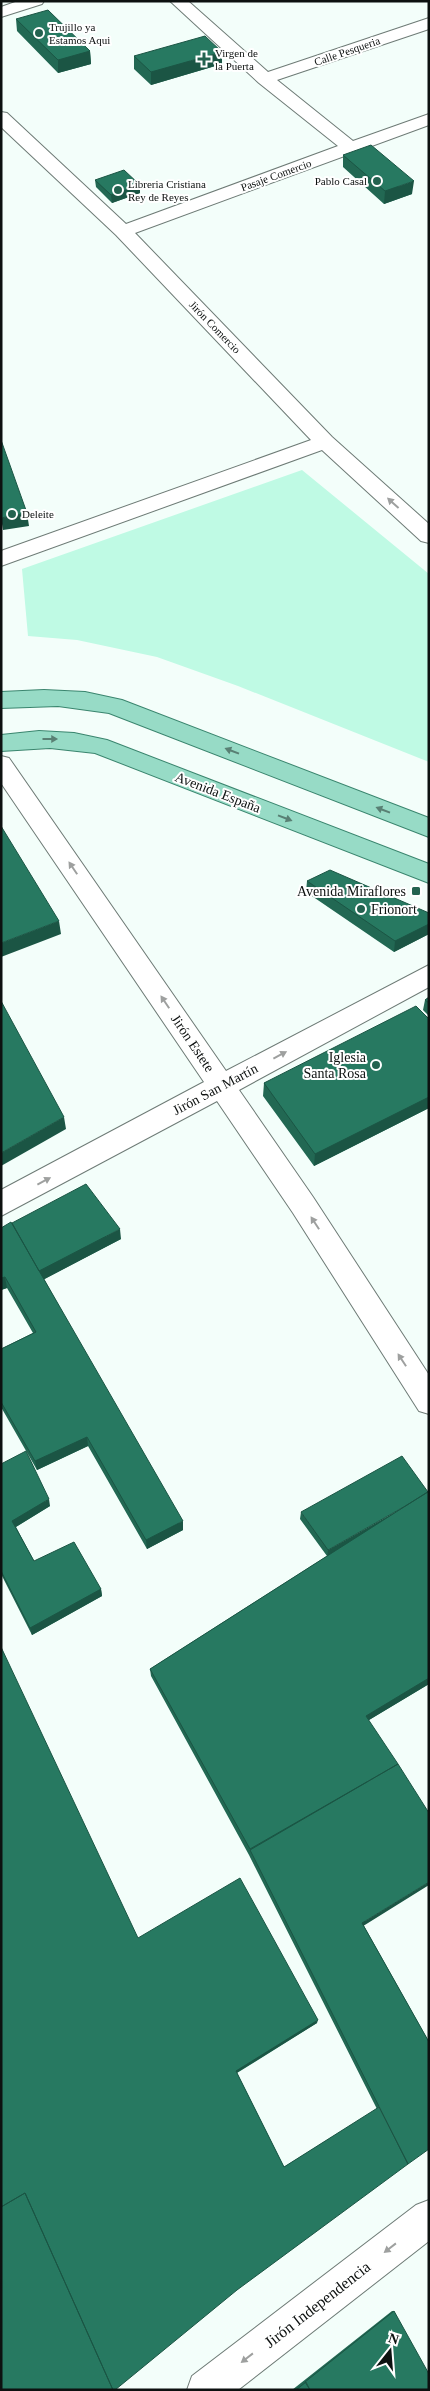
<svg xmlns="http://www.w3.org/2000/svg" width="430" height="2391" viewBox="0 0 430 2391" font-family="Georgia,serif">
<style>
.green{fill:#bffae4}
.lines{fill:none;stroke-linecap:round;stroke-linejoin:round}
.minor-casing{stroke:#6e7b76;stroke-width:2}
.major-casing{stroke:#3a856e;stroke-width:2}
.minor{fill:#fff;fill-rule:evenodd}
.major{fill:#97dbc6;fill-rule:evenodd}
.wall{fill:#226853}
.shaded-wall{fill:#1b5544}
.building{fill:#277961;stroke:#1b5544}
.oneway{fill:#9ea09f}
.oneway2{fill:#598074}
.poi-dot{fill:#23624f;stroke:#fff;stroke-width:2}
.labels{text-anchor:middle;stroke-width:4;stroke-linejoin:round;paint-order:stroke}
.far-poi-label{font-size:11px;fill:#0d1110;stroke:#fff;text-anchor:start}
.far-street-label{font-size:11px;fill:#0d1110;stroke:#fff}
.street-label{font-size:14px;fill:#0d1110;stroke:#fff}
.poi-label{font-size:14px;fill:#0d1110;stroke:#fff;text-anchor:end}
.near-street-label{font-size:16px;fill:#0d1110;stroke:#fff}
</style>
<rect width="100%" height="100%" fill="#f3fefa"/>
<path class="green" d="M302,470l127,104v188l-191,-76 -81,-29 -80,-17 -49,-4 -6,-67z"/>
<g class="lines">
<defs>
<path id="minor" d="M18,1h26l-2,3 -41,13v-10z
M170,1h18l80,71 161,-54v11l-152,51 76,61 76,-27v11l-294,108 197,204 97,87v19l-8,-2 -99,-91 -321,116v-15l310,-111 -195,-205 -115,-108v-15l6,1 119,111 212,-78 -79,-63z
M1,756l8,2 217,313 203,-106v22l-190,103 74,107 116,178v39l-10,-3 -126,-198 -76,-112 -216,115v-26l203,-108 -203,-299z
M429,2200v41l-191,149h-51l5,-14 224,-171z"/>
<path id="major" d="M44,690l41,2 37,8 307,118v19l-320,-124 -51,-7 -57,2v-16z
M39,731l35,2 33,7 322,124v19l-334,-130 -45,-5 -49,3v-16z"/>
</defs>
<use href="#minor" class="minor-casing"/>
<use href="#major" class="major-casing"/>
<use href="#minor" class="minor"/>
<use href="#major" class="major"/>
</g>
<path class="wall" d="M16,19l74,32 1,13 -33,9 -41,-42z
M134,56l88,8 -71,21 -17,-16z
M343,155l69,39 -28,10 -41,-37z
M95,180l45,5v8l-28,10 -16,-16z
M307,881l122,32v21l-35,18 -88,-60z
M429,997v19l-6,-6 2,-10z
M429,1019v89l-115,58 -51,-70 1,-13z
M12,1223l109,16 -77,40 139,251 -36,19 -59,-103 -51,24 -36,-63v-58l32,-16 -26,-45 -6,2v-62z
M1,1464l49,42 -34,21 18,34 67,28 1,7 -70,39 -31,-61z
M301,1512l128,172 -60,36 -5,206 65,116 -192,248 -99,-352 179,85 -80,50 47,94 93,-58 -128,-254 -98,-179 -1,-7 177,-113 -27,-37z
M392,2311h2l35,79h-137z"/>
<path class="shaded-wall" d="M90,51l1,13 -33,9v-13z
M222,52v12l-71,21v-13z
M414,181l-2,13 -28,10 1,-13z
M140,185v8l-28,10 -1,-8z
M27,513l2,13 -26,4 -2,-12z
M59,921l2,13 -60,23v-14z
M429,924v10l-35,18 1,-11z
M429,1097v11l-115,58 1,-12z
M64,1117l2,12 -65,37v-13z
M120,1229l1,10 -80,42 -2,-10z
M5,1277l2,11 -6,2v-12z
M87,1437l1,9 -51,24 -2,-9z
M429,1493l-102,64 1,-7z
M49,1499l1,7 -36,22 -2,-7z
M183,1521v9l-36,19 -1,-9z
M101,1589l1,7 -70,39 -2,-7z
M429,1678v6l-65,39 2,-7z
M429,1882v3l-69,43 2,-5z
M318,2020l-1,3 -81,50v-2z"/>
<path class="building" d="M48,10l42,41 -32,9 -42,-41z
M205,36l17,16 -71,20 -17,-16z
M371,145l43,36 -29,10 -42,-36z
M124,170l16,15 -29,10 -16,-15z
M1,440l26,73 -26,5z
M1,826l58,95 -58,22z
M330,870l99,43v11l-34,17 -88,-60z
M429,997v6l-4,-3z
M1,1001l63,116 -63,36z
M416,1006l13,13v78l-114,57 -51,-71z
M86,1184l34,45 -81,42 -27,-48z
M11,1222l172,299 -37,19 -59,-103 -52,24 -34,-59v-53l35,-17 -31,-55 -4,1v-50z
M26,1451l23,48 -37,22 22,40 40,-19 27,47 -71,39 -29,-57v-107z
M402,1456l26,36 -21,13 -79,45 -27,-38z
M429,1491v187l-63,38 32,48 -148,85 -100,-180z
M1,1647l137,291 102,-60 78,142 -82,51 48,96 95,-60 29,57 -171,126 -122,100h-2l-88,-197 -24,14z
M398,1764l31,49v69l-67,41 67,119v107l-21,15 -158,-314z
M25,2193l88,197h-112v-183z
M394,2311l35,63v16h-119l-5,-8z
M306,2382l4,8h-14z"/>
<defs><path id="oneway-solid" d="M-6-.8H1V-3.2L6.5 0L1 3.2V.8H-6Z" transform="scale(1.25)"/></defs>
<g class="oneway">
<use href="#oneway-solid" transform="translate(393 503) rotate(-138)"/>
<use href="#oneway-solid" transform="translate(73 868) rotate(-124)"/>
<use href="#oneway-solid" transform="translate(165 1002) rotate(-124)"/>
<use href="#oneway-solid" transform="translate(280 1055) rotate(-28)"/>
<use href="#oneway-solid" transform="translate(44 1181) rotate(-28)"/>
<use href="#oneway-solid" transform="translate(315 1223) rotate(-123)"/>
<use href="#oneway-solid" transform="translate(402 1360) rotate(-123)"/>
<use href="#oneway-solid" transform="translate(390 2248) rotate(142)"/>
<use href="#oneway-solid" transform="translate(247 2358) rotate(142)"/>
</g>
<g class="oneway2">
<use href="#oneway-solid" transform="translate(50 739)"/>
<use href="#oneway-solid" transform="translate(232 751) rotate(-159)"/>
<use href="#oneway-solid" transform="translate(383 810) rotate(-159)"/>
<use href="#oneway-solid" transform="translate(285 818) rotate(21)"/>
</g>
<g class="poi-dot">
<circle cx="39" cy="33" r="5"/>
<path d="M201.5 51.5h5v5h5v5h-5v5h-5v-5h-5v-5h5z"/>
<circle cx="377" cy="181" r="5"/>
<circle cx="118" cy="190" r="5"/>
<circle cx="12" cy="514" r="5"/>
<rect x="411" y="886" width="10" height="10" rx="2.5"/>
<circle cx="361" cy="909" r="5"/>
<circle cx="376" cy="1065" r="5"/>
</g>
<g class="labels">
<g class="far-poi-label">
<text x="49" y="31">Trujillo ya<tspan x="49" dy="13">Estamos Aqui</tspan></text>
<text x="215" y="57">Virgen de<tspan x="215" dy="13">la Puerta</tspan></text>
<text x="367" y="185" text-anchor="end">Pablo Casal</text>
<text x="128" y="188">Libreria Cristiana<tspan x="128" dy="13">Rey de Reyes</tspan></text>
<text x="22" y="518">Deleite</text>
</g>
<g class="far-street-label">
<text transform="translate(347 51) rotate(-19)" y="4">Calle Pesqueria</text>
<text transform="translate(276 175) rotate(-20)" y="4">Pasaje Comercio</text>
<text transform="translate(215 327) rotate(46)" y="4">Jirón Comercio</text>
</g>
<g class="street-label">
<text transform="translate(218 792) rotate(21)" y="5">Avenida España</text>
<text transform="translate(193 1043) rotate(56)" y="5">Jirón Estete</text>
<text transform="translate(215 1089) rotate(-28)" y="5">Jirón San Martín</text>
</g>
<g class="poi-label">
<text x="406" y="896">Avenida Miraflores</text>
<text x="371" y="914" text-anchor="start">Frionort</text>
<text x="366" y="1062">Iglesia<tspan x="366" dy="16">Santa Rosa</tspan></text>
</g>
<g class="near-street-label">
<text transform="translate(317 2304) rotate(-38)" y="6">Jirón Independencia</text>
</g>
</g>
<rect width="430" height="2391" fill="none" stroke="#0d1110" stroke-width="5"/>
<g transform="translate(390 2351) rotate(17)" stroke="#ffffff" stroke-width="4" paint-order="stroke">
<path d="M0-4L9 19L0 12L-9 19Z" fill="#0d1110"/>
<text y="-8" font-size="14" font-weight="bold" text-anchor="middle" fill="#0d1110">N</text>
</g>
</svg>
